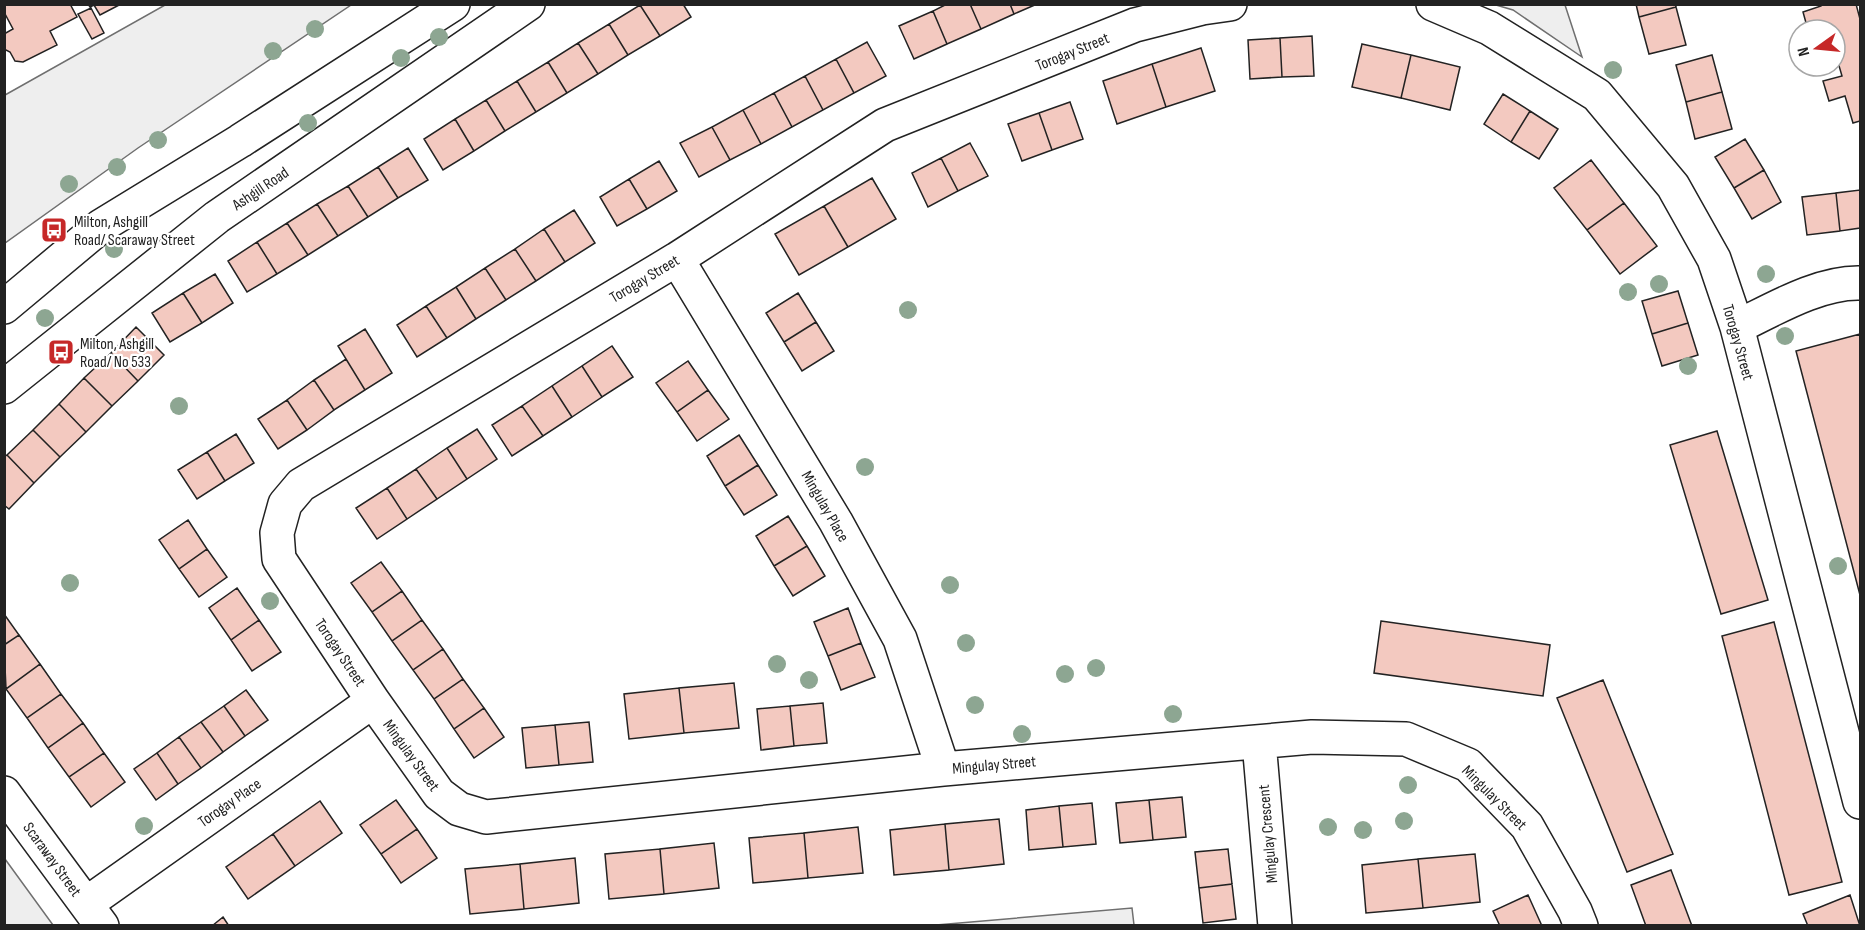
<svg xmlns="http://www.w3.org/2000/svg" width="1865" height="930" viewBox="0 0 1865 930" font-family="'Sofia Sans Condensed',sans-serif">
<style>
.green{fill:#eee;stroke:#6f6f6f;stroke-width:1.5}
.building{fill:#f3c9c0;stroke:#222;stroke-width:1.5}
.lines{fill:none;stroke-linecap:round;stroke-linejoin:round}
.minor-casing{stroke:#222;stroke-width:36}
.minor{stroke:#fff;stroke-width:33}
.tree{fill:#8da692}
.labels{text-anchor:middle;stroke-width:4.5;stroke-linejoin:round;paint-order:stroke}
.street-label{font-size:16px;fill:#222;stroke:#fff}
.poi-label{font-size:16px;fill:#222;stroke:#fff;text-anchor:start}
</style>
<rect width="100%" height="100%" fill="#fff"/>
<path class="green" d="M165,5h186l-213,143 -133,95v-148z
M1496,5h69l17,52 -69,-47z
M5,859l48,66h-48z
M1132,908l2,17h-198z"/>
<path class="building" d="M4,4h66l7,13 -27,14 7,14 -34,17 -8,-1 -5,-9 -6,-3v-15l9,-5 -9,-17z
M88,4h33l-21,11 -6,-10 -4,2z
M683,4l8,13 -31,19 -20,-31z
M947,4h23l11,25 -34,15 -14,-33z
M970,4h40l4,10 -33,15z
M1010,4h27l-23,10z
M1636,4h39l1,3 -37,10z
M1821,4h35l4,15v102l-7,2 -8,-27 -16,5 -6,-20 19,-5 -7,-24v-22h-7l-1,-5 -19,5 -5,-18 18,-6z
M640,5l20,31 -32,19 -19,-31z
M1676,7l10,38 -37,9 -10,-37z
M91,8l13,25 -12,6 -14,-25z
M933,11l14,33 -33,15 -15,-33z
M609,24l19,31 -30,19 -20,-31z
M1312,36l2,40 -32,1 -2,-39z
M1280,38l2,39 -32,2 -2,-39z
M867,42l19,34 -32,17 -18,-34z
M578,43l20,31 -31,19 -19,-31z
M1362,44l49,11 -10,43 -49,-11z
M1201,48l14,43 -49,16 -14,-43z
M1411,55l49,12 -10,43 -49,-12z
M1712,55l10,37 -36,10 -10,-37z
M836,59l18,34 -31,17 -18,-34z
M548,62l19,31 -31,19 -19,-31z
M1152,64l14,43 -49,17 -14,-43z
M805,76l18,34 -31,17 -18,-34z
M517,81l19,31 -31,19 -19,-31z
M1722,92l10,37 -37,10 -9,-37z
M774,93l18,34 -31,17 -18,-34z
M1503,94l27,17 -19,31 -27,-18z
M486,100l19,31 -31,20 -19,-32z
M1070,102l13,37 -31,11 -13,-37z
M743,110l18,34 -31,16 -18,-33z
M1530,111l28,18 -19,30 -28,-17z
M1039,113l13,37 -30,11 -14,-37z
M455,119l19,32 -31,19 -19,-31z
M712,127l18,33 -31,17 -19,-34z
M1745,139l19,31 -30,18 -19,-31z
M970,143l18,33 -30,15 -17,-33z
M408,148l20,32 -30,18 -20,-31z
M941,158l17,33 -30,16 -16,-34z
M1591,160l33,43 -37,27 -33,-42z
M659,161l18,30 -30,18 -18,-30z
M378,167l20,31 -30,19 -20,-31z
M1764,170l17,32 -29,17 -18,-31z
M872,178l24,41 -48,28 -24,-41z
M629,179l18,30 -30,17 -17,-29z
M348,186l20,31 -30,19 -21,-32z
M1860,190v38l-20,3 -4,-38z
M1836,193l4,38 -33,4 -5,-38z
M1624,203l33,43 -37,28 -33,-44z
M317,204l21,32 -30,19 -21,-32z
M824,206l24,41 -49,28 -24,-41z
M574,210l21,33 -30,19 -21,-33z
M287,223l21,32 -31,19 -20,-32z
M544,229l21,33 -29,19 -21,-32z
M257,242l20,32 -30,18 -19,-31z
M515,249l21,32 -30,19 -21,-32z
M485,268l21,32 -30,19 -20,-32z
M215,274l18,29 -31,20 -19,-30z
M456,287l20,32 -29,19 -21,-32z
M1678,291l10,32 -36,11 -10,-33z
M183,293l19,30 -32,19 -18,-29z
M798,293l18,29 -32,20 -18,-29z
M426,306l21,32 -30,19 -20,-32z
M816,322l18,29 -32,20 -18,-29z
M1688,323l10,32 -36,11 -10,-32z
M136,327l28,28 -26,26 -27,-28z
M365,329l27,44 -27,17 -27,-44z
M1860,334v261l-64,-244z
M612,346l21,31 -31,20 -20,-31z
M111,353l27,28 -26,25 -28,-28z
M346,359l19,31 -31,20 -20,-30z
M688,361l20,29 -31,22 -21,-29z
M582,366l20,31 -30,20 -20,-31z
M84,378l28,28 -26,26 -27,-28z
M314,380l20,30 -27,20 -20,-30z
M552,386l20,31 -29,19 -21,-30z
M708,390l21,29 -32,22 -20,-29z
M287,400l20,30 -29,19 -20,-30z
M59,404l27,28 -26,25 -27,-27z
M522,406l21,30 -31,20 -20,-31z
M477,429l20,30 -30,20 -20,-31z
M33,430l27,27 -26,26 -27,-28z
M1717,431l51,169 -47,14 -51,-169z
M236,434l18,29 -29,18 -18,-29z
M739,435l19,30 -33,21 -18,-30z
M447,448l20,31 -30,20 -21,-30z
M207,452l18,29 -28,18 -19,-29z
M7,455l27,28 -25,26 -5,-4v-48z
M758,465l19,30 -33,20 -19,-29z
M416,469l21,30 -30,20 -20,-31z
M387,488l20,31 -30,20 -21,-31z
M788,516l19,30 -33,20 -18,-30z
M188,520l19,29 -28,20 -20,-29z
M807,546l18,30 -32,20 -19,-30z
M207,549l20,28 -28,20 -20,-28z
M381,562l21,29 -30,21 -21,-29z
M237,588l22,32 -28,20 -22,-32z
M402,591l20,29 -30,21 -20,-29z
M848,608l13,35 -33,13 -14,-34z
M4,614l15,21 -15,10z
M259,620l22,32 -29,19 -21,-31z
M422,620l21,29 -30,21 -21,-29z
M1381,621l169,24 -7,51 -169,-23z
M1774,622l68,260 -53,13 -67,-259z
M19,635l21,29 -34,25 -2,-44z
M861,643l14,34 -34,13 -13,-34z
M443,649l20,30 -29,20 -21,-29z
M40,664l21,30 -34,24 -21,-29z
M463,679l21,29 -30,21 -20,-30z
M1603,680l70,174 -46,18 -70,-174z
M734,683l5,45 -55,5 -5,-45z
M679,688l5,45 -55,6 -5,-45z
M246,690l22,30 -23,16 -21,-30z
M61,694l22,29 -35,25 -21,-30z
M823,703l4,40 -33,3 -4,-40z
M224,706l21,30 -22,16 -22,-30z
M790,706l4,40 -33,4 -4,-41z
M484,708l20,29 -30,21 -20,-29z
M201,722l22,30 -22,16 -22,-31z
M589,722l4,40 -34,3 -4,-40z
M83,723l21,30 -35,24 -21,-29z
M555,725l4,40 -33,3 -4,-40z
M179,737l22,31 -23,16 -21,-31z
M104,753l21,29 -34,25 -22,-30z
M157,753l21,31 -22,16 -22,-31z
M1182,797l4,40 -33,3 -4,-40z
M396,800l21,29 -36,25 -21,-29z
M1149,800l4,40 -33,3 -4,-40z
M320,801l22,32 -47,33 -22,-32z
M1092,803l4,41 -33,3 -4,-41z
M1059,806l4,41 -34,3 -3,-40z
M999,819l5,45 -55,6 -4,-46z
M945,824l4,46 -55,5 -4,-45z
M858,827l5,46 -55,5 -4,-45z
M417,829l20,29 -36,25 -20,-29z
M804,833l4,45 -55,5 -4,-45z
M273,834l22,32 -47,33 -22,-32z
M714,843l5,45 -55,6 -4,-45z
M660,849l4,45 -55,5 -4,-45z
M1228,849l4,35 -33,4 -4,-36z
M1475,854l5,48 -57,6 -5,-49z
M575,858l4,45 -55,6 -4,-45z
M1418,859l5,49 -57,5 -4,-48z
M520,864l4,45 -54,5 -5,-45z
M1671,870l21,56h-46l-15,-41z
M1232,884l4,35 -33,4 -4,-35z
M1528,895l14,31h-42l-7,-15z
M1850,895l10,31h-52l-5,-12z
M223,917l6,9h-17z"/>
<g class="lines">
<defs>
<path id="minor" d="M1230,4l-28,4 -67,17 -250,100 -208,134 -376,226 -16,19 -8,29 2,26 94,142 66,93 20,15 27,8 457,-48 369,-32 94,2 62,26 59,61 48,85 6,15
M1433,4l56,24 108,67 76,91 41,73 23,68 123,475
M677,259l159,263 64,117 43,130
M4,307l97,-81 139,-85 213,-137
M1737,327c37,-18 82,-45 123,-44
M4,387l213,-170 311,-213
M1259,742l16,184
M4,793l98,133
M86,904l287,-203"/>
</defs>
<use href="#minor" class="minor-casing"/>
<use href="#minor" class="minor"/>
</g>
<g class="tree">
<circle cx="315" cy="29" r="9"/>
<circle cx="439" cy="37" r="9"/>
<circle cx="273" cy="51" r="9"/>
<circle cx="401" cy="58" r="9"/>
<circle cx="1613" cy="70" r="9"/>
<circle cx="308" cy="123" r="9"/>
<circle cx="158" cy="140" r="9"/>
<circle cx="117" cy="167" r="9"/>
<circle cx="69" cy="184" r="9"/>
<circle cx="114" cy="249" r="9"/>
<circle cx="1766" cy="274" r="9"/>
<circle cx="1659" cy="284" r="9"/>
<circle cx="1628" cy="292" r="9"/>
<circle cx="908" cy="310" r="9"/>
<circle cx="45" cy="318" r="9"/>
<circle cx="1785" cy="336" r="9"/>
<circle cx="1688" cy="366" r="9"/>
<circle cx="179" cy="406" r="9"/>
<circle cx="865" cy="467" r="9"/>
<circle cx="1838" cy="566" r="9"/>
<circle cx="70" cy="583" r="9"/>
<circle cx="950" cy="585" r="9"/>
<circle cx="270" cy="601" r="9"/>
<circle cx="966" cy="643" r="9"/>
<circle cx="777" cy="664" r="9"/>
<circle cx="1096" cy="668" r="9"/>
<circle cx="1065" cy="674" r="9"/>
<circle cx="809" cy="680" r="9"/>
<circle cx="975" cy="705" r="9"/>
<circle cx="1173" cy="714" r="9"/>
<circle cx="1022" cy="734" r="9"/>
<circle cx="1408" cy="785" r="9"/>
<circle cx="1404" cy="821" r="9"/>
<circle cx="144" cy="826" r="9"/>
<circle cx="1328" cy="827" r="9"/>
<circle cx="1363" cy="830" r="9"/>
</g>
<defs>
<symbol id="bus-square" viewBox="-11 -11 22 22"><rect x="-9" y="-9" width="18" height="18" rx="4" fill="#c62828" stroke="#fff"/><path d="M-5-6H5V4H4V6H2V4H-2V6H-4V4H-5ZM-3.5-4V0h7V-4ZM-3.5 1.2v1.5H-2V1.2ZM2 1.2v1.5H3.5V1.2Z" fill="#fff"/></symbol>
</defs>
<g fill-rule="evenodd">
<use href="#bus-square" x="39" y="215" width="30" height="30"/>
<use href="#bus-square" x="46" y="337" width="30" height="30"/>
</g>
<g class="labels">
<g class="street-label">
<text transform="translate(1072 51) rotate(-22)" y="6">Torogay Street</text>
<text transform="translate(260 188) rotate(-34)" y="6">Ashgill Road</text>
<text transform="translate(644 278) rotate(-31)" y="6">Torogay Street</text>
<text transform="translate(1739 342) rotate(74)" y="6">Torogay Street</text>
<text transform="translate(826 506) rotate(60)" y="6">Mingulay Place</text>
<text transform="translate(341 652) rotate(56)" y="6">Torogay Street</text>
<text transform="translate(412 755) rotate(54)" y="6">Mingulay Street</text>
<text transform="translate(994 764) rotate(-5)" y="6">Mingulay Street</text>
<text transform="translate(1495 797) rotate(45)" y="6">Mingulay Street</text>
<text transform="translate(229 802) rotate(-35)" y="6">Torogay Place</text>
<text transform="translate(1267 834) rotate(-95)" y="6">Mingulay Crescent</text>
<text transform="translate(53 859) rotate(54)" y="6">Scaraway Street</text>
</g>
<g class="poi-label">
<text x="74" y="227">Milton, Ashgill<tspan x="74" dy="18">Road/ Scaraway Street</tspan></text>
<text x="80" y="349">Milton, Ashgill<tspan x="80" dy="18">Road/ No 533</tspan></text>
</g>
</g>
<rect width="1865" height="930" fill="none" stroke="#222222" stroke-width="12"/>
<g transform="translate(1817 48) rotate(255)"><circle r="28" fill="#ffffff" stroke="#a7a7a7" stroke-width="1.5"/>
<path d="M0-4.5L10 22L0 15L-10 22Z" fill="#c62828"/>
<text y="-9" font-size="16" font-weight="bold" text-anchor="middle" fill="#222222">N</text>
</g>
</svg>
